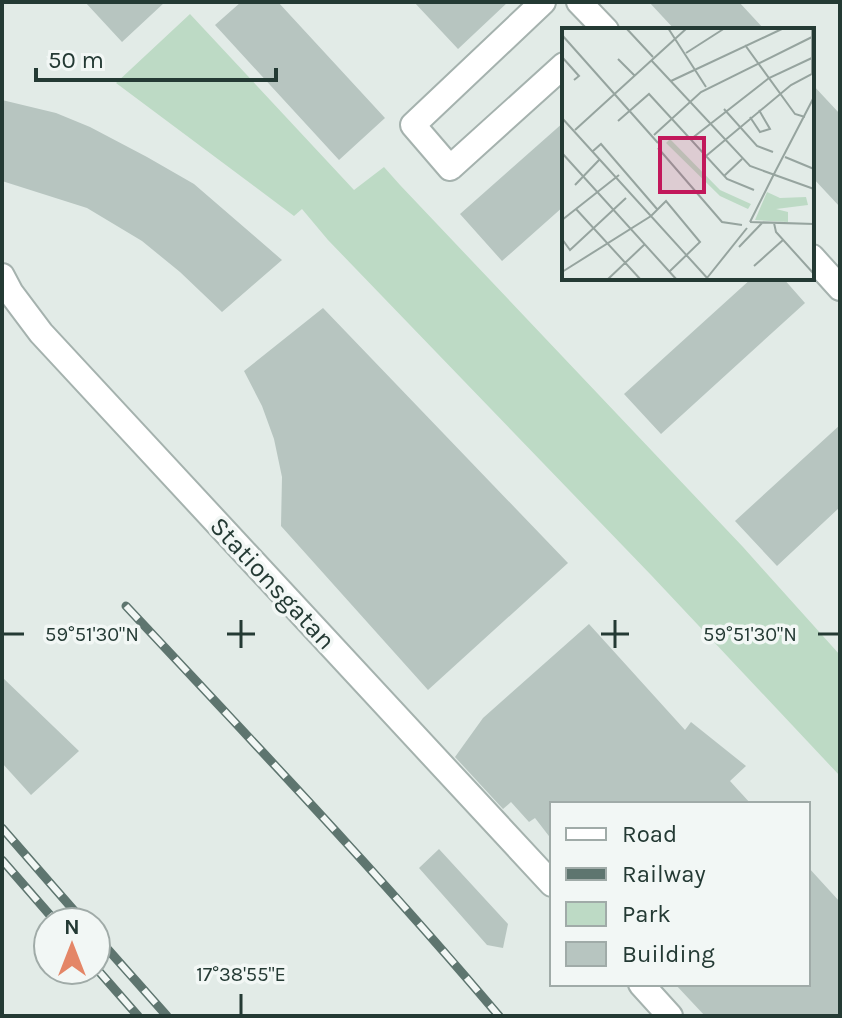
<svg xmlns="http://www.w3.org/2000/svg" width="842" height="1018" viewBox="0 0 842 1018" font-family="Karla,sans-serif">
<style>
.green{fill:#bddac5}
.building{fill:#b7c5c0}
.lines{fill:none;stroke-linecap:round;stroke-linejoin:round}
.minor-casing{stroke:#a5b2ae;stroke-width:28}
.minor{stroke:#fff;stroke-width:24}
.rail-casing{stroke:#5e756f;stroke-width:9}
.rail{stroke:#f2f7f5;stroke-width:6;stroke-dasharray:18;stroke-linecap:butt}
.ticks{fill:none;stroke:#243a34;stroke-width:3}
.labels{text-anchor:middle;stroke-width:7;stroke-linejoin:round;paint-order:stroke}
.street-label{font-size:26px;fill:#243a34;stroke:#f2f7f5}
.inset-road{fill:none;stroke:#96a49f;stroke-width:2}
.view{fill:#c2185b;fill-opacity:0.15;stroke:#c2185b;stroke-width:4}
.inset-edge{fill:none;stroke:#243a34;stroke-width:4}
.ticks-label{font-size:20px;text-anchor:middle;fill:#243a34;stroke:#f2f7f5;stroke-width:7;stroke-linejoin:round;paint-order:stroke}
</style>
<rect width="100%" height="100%" fill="#e2ebe7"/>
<path class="green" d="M190,14l164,176 30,-23 16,18 343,362 97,108v121l-189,-201 -323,-335 -26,-31 -8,7 -178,-133z"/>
<path class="building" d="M85,2h80l-43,40z
M241,2h37l107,116 -46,42 -124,-135z
M414,2h94l-50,47z
M649,2h90l26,28h-90z
M812,84l28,30v93l-28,-30z
M2,100l54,13 34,14 57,30 47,27 88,76 -60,52 -42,-40 -38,-31 -55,-33 -85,-27z
M564,122v84l-62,55 -42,-47z
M752,278h31l22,25 -144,131 -37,-40z
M323,308l245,255 -140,127 -147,-164 1,-49 -8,-38 -12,-33 -18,-35z
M840,425v82l-63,59 -42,-45z
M589,624l96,106 6,-8 55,44 -16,15 21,23h-199v36l-17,-22 -6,4 -18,-20 -8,7 -48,-52 28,-39z
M2,677l77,74 -48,44 -29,-32z
M439,849l69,75 -5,24 -16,-3 -68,-77z
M808,867l32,35v114h-135l-30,-32h133z"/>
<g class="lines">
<defs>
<path id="minor" d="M543,2l-130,123 37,43 114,-103
M579,2l27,28
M812,257l28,31
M2,276l9,17 30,40 511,551
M641,984l29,32"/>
</defs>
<use href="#minor" class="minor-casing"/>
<use href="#minor" class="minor"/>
<defs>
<path id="rail" d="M126,606c126,135 254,269 373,410
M2,828l82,94
M2,860l54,62
M96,936l71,80
M96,968l42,48"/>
</defs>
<use href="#rail" class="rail-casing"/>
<use href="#rail" class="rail"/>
</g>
<path class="ticks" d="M241,620v28M615,620v28M4,634h20M227,634h28M601,634h28M818,634h20M241,994v20"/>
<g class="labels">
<g class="street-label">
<text transform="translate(273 583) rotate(47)" y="9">Stationsgatan</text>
</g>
</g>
<g transform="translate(562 28)">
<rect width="252" height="252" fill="#e2ebe7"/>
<path d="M108,111l50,51 31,14 -3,5 -28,-13 -54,-53zM205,164l13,6 26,-1 2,8 -32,4 12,3v10l-33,-2z" fill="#bddac5"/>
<path class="inset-road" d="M64,0l27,29M106,0l38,59M0,7l96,108M183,17l50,69 10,3M124,25l39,-25M0,29l17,19 -5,4M56,31l17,17M89,32l99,106 64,23M109,53l113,-53M162,81l33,37 16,6M188,89l10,15 10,-3 -11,-19M0,90l147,162M56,93l31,-27 78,85 27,11M13,102l112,-102M92,107l47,-43 113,-56M129,111l78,-61 45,-21M96,120l64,74 20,3M31,123l8,-7 56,65M0,125l115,127M144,128l85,-71 21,-11v-46M223,129l29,12M212,146l40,-77M162,148l18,-17M13,157l25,-26M14,181l65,71M0,192l57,-45M188,194l64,2M188,194l24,-48M212,195l2,9 38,42M0,211l8,11 56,-52M177,219l24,-25M192,238l29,-26M0,244l89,-56 15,-15 34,41 -30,29M145,250l40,-50M45,252l38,-36"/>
<path class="view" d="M98,110h44v54h-44z"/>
<rect width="252" height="252" class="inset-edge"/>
</g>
<g class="ticks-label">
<text x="92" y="641">59°51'30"N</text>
<text x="750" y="641">59°51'30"N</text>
<text x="241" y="981">17°38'55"E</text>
</g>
<rect width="842" height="1018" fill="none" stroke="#243a34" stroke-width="8"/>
<rect x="550" y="802" width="260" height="184" fill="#f2f7f5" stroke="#a0aba8" stroke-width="2"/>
<rect x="566" y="828" width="40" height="12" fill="#ffffff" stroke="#a0aba8" stroke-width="2"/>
<text x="622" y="842" font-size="24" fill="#243a34">Road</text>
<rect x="566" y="868" width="40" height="12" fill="#5e756f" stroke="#a0aba8" stroke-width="2"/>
<text x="622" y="882" font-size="24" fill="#243a34">Railway</text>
<rect x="566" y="902" width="40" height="24" fill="#bddac5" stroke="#a0aba8" stroke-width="2"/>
<text x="622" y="922" font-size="24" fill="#243a34">Park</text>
<rect x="566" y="942" width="40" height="24" fill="#b7c5c0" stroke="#a0aba8" stroke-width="2"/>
<text x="622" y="962" font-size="24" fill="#243a34">Building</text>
<g transform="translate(72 946)"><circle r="38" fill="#f2f7f5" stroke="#a0aba8" stroke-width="2"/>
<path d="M0-6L14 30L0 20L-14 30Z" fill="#e48667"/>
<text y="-12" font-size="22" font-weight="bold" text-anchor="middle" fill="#243a34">N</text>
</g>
<path d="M36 68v12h240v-12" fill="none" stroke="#243a34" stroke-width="4"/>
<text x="48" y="68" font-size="24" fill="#243a34" stroke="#f2f7f5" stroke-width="6" paint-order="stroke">50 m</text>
</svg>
